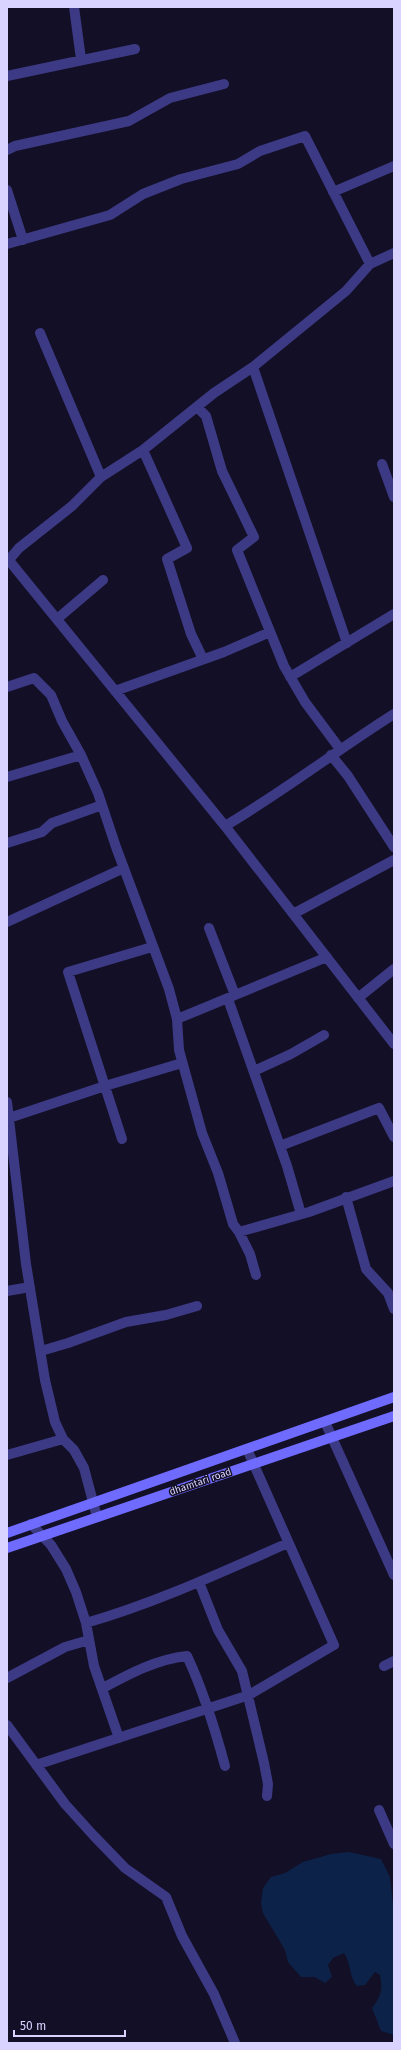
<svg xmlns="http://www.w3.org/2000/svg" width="401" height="2050" viewBox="0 0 401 2050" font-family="'Fira Sans',sans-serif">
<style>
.water{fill:#0c2248}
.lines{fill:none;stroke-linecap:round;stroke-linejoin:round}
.minor{stroke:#3d3a85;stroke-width:10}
.secondary{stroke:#6f6bff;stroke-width:10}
.labels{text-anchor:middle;stroke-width:3;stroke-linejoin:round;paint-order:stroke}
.street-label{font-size:10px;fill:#d9d4ff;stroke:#130f26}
</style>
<rect width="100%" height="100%" fill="#130f26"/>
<path class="water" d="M349,1852l32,7 9,18 4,36v122l-13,-4 -9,-23c9,-12 11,-18 8,-33l-5,-3 -10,13 -8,1c-8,-9 -6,-23 -13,-33l-11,5 -5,7 4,12 -7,6 -10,-6h-14l-13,-15 -3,-12 -22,-37 -2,-10 2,-15 8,-11 14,-4 18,-11 28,-8z"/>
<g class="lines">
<path class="minor" d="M74,7l7,52
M7,76l128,-27
M7,150l8,-4 114,-25 41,-23 54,-14
M7,190l16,50
M333,192l61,-26
M7,244l103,-29 33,-21 38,-15 57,-15 22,-13 45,-15 65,128
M40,333l61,144
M253,367l94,276
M197,407l9,9 16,55 32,66 -17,13 47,116 21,36 35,47
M143,450l44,98 -20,11 24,75 12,25
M382,464l12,33
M7,558l218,268 169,218
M7,562l12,-14 53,-42 29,-29 42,-27 71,-57 39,-26 93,-76 24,-27 24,-11
M57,619l46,-39
M290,677l104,-63
M7,687l27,-9 17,17 11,26 19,34 -74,22
M115,691l109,-39 46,-20
M81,755l17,38 18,54 53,142 8,30 2,31 23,83 16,40 15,51 6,8 11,22 6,21
M331,755l17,21 46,71
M225,826c58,-34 112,-76 169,-112
M7,843l35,-11 10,-9 50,-18
M293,914l101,-54
M7,922l117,-54
M209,928l26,67
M358,998l36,-29
M228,999l59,167 14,48
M177,1019l150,-62
M254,1071l37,-17 33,-19
M7,1102l19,162 19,116 10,42 8,17 11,11 10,18 13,49
M9,1118l96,-32 77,-23
M122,1139l-54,-167 84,-25
M280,1146l99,-38 15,29
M346,1197l20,72 22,24 6,16
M239,1232l70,-20 85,-31
M7,1291l23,-4
M41,1351l27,-8 58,-21 40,-7 31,-9
M325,1422l69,153
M7,1455l56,-16
M31,1524l20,21 15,24 10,23 10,31 8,43 25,72
M199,1582l19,48 24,41 22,92 4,21 -1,12
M86,1623c70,-20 136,-51 202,-80
M384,1666l10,-5
M7,1678l58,-31 24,-7
M103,1688c26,-14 54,-29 84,-32 17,36 28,73 38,110
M7,1725l58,79 29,32 31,32 41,29 16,39 32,58 21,49
M36,1765l213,-70 85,-50 -87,-196
M379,1810l15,34"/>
<path class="secondary" d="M7,1533l387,-136
M7,1548l387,-132"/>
</g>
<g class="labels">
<g class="street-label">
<text transform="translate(200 1481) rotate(-19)" y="4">dhamtari road</text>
</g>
</g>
<rect width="401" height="2050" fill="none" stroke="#d9d4ff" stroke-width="16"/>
<path d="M14 2030v6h111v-6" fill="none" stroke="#d9d4ff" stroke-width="2"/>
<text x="20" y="2030" font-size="12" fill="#d9d4ff" stroke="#130f26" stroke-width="3" paint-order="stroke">50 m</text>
</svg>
